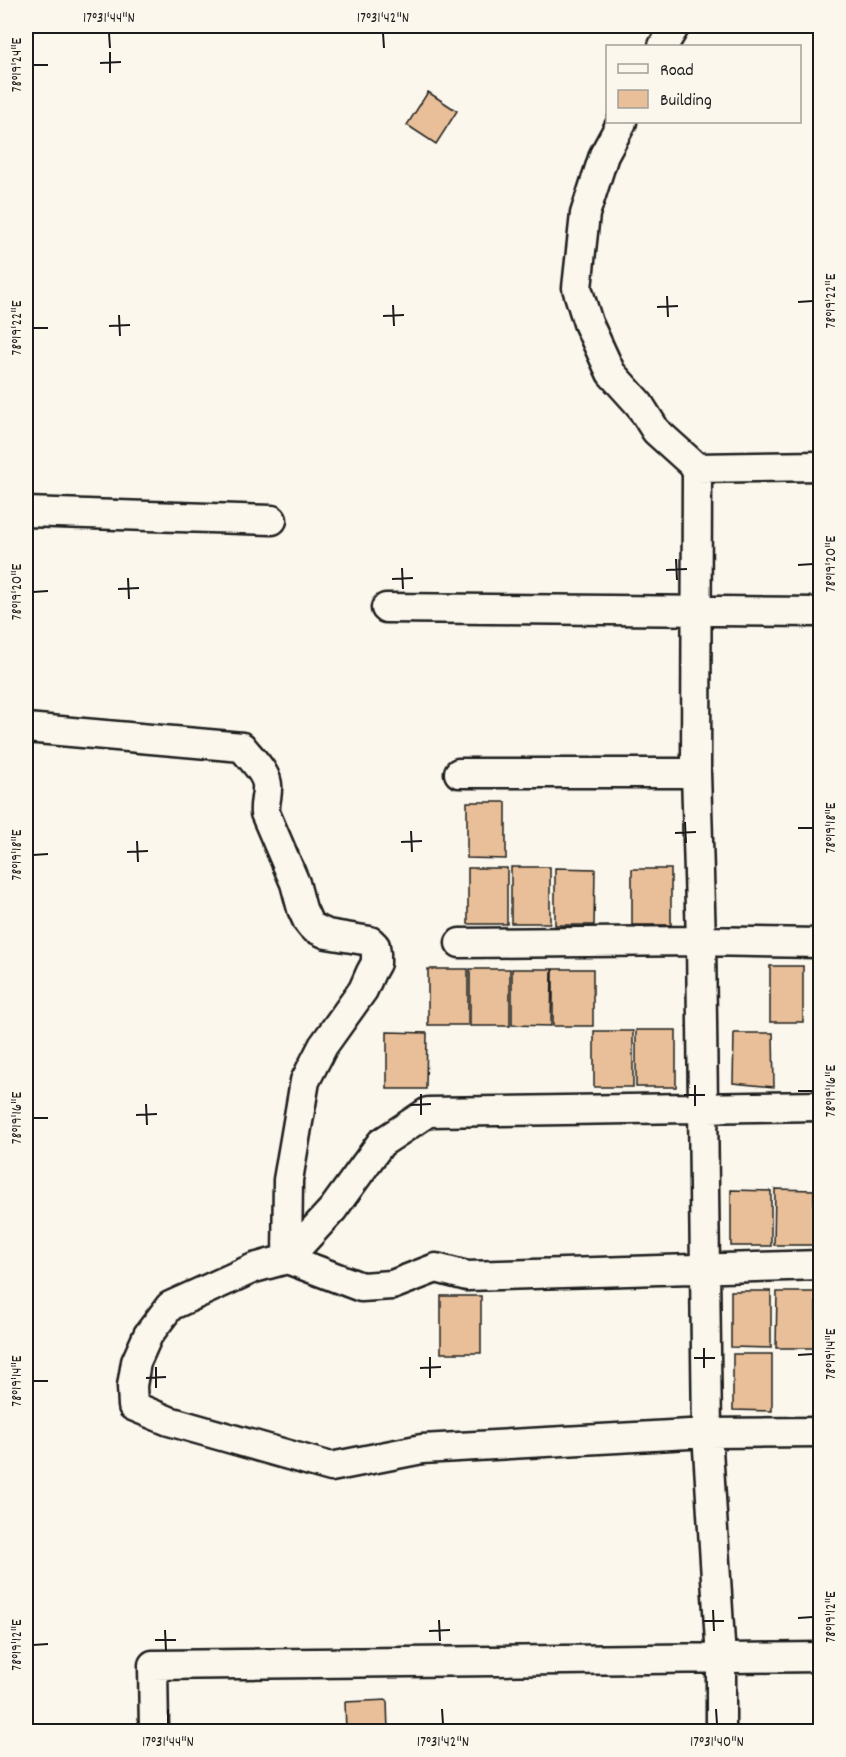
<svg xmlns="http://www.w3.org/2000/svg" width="846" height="1757" viewBox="0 0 846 1757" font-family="Dekko,sans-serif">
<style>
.building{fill:#e8bf98;stroke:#1c1c1c;stroke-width:1.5}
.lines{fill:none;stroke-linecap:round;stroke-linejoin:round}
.street-casing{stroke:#1c1c1c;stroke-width:33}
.street{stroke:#fbf7ec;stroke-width:28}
.ticks{fill:none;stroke:#1c1c1c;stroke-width:2}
.neatline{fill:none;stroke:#1c1c1c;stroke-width:2}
.ticks-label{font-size:15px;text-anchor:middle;fill:#1c1c1c}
</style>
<rect width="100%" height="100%" fill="#fbf7ec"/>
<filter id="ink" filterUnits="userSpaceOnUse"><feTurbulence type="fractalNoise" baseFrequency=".0167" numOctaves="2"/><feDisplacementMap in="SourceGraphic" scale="12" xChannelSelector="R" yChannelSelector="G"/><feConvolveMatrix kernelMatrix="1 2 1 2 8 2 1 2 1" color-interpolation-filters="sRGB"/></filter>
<g filter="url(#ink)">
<path class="building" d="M428,92l29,19 -21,33 -29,-19z
M467,802h39v57l-39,-1z
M511,867h39v56h-39z
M468,868h39v56h-39z
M555,868l40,1 -1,56h-39z
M632,869h39v56h-39z
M770,966h33v56h-33z
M428,969h40v56h-40z
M470,969h40v57h-40z
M512,969h40l-1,57 -39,-1z
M553,969h40v57h-40z
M636,1030h40v57h-40z
M594,1031h39v56h-39z
M387,1032l40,1 -1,56h-39z
M734,1033h39l1,54 -41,-4z
M775,1189l39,1v55h-40z
M816,1189h4v56h-4z
M731,1190l40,1v55h-40z
M731,1291h40v57l-40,-1z
M777,1292h39v56h-40z
M441,1296h40v57h-40z
M733,1354h39v57l-39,-1z
M817,1545h3v79h-2z
M387,1700l1,32h-42l-1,-30z"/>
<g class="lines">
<defs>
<path id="street" d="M663,46l12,-20
M622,122l-18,33 -19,59 -8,74 11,35 23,50 28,31 17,27 41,37 123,-2
M697,468l-1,305 5,168 6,492 14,226v73
M26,512l246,8
M386,608l434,4
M26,728l216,19c8,11 27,27 25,42 0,8 -3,15 -2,24l30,70 7,26 6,13 4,5 15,7 43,7 5,5 1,8v9l-5,9 -8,18 -40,56 -18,35 -17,99 -1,79
M459,773h237
M460,943l241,-2 119,2
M287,1259l46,-50 48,-66 47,-31 392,-6
M820,1265l-353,11 -31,-8 -44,17 -31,2 -74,-28 -33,9 -84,38 -22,29 -12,27 -4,24 1,20 36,15 162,46 91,-18 285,-16 113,-1
M154,1732l-1,-67 667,-8"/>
</defs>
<use href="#street" class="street-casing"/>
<use href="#street" class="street"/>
</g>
</g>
<path class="ticks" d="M109,33l1,15M383,33l1,15M110,52v21M100,63l21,-1M33,65h15M667,296l1,21M798,302l15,-1M393,305l1,21M657,307l21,-1M119,315l1,21M383,316l21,-1M109,326l21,-1M33,328h15M676,559l1,21M798,565l15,-1M402,568l1,21M666,570l21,-1M128,578l1,21M392,579l21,-1M118,589l21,-1M33,592l15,-1M685,822l1,21M798,828h15M411,831l1,21M675,833l21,-1M137,841l1,21M401,842l21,-1M127,852l21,-1M33,855l15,-1M695,1085v21M798,1091h15M421,1094v21M684,1095h21M146,1104l1,21M410,1105l21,-1M136,1115l21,-1M33,1118h15M704,1348v20M798,1355l15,-1M430,1357v21M694,1358h21M156,1367v21M420,1368l21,-1M146,1378l20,-1M33,1381h15M713,1610l1,21M798,1618l15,-1M439,1620l1,21M703,1621h21M165,1630l1,21M429,1631l21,-1M155,1640h21M33,1645l15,-1M168,1709v15M442,1709l1,15M716,1709l1,15"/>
<rect width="846" height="1757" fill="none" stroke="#fbf7ec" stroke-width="66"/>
<rect x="606" y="45" width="195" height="78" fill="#fbf7ec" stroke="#a29f99" stroke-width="1.5"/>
<rect x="618" y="64" width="30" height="9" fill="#fbf7ec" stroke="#a29f99" stroke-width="1.5"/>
<text x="660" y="75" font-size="18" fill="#1c1c1c">Road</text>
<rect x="618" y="90" width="30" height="18" fill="#e8bf98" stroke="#a29f99" stroke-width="1.5"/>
<text x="660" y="105" font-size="18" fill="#1c1c1c">Building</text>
<rect x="33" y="33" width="780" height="1691" class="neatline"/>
<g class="ticks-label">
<text x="109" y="22">17°31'44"N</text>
<text x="383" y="22">17°31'42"N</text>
<text transform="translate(16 65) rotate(-90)" y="5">78°19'24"E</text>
<text transform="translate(830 301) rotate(-90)" y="5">78°19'22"E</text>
<text transform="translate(16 328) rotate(-90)" y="5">78°19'22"E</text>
<text transform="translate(830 564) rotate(-90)" y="5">78°19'20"E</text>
<text transform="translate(16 592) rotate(-90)" y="5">78°19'20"E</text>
<text transform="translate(830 828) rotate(-90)" y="5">78°19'18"E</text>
<text transform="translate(16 855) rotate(-90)" y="5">78°19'18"E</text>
<text transform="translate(830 1091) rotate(-90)" y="5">78°19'16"E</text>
<text transform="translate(16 1118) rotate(-90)" y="5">78°19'16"E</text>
<text transform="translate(830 1354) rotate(-90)" y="5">78°19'14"E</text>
<text transform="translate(16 1381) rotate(-90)" y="5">78°19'14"E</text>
<text transform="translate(830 1617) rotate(-90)" y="5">78°19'12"E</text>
<text transform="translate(16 1645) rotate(-90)" y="5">78°19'12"E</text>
<text x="168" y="1746">17°31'44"N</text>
<text x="443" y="1746">17°31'42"N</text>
<text x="717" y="1746">17°31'40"N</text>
</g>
</svg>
